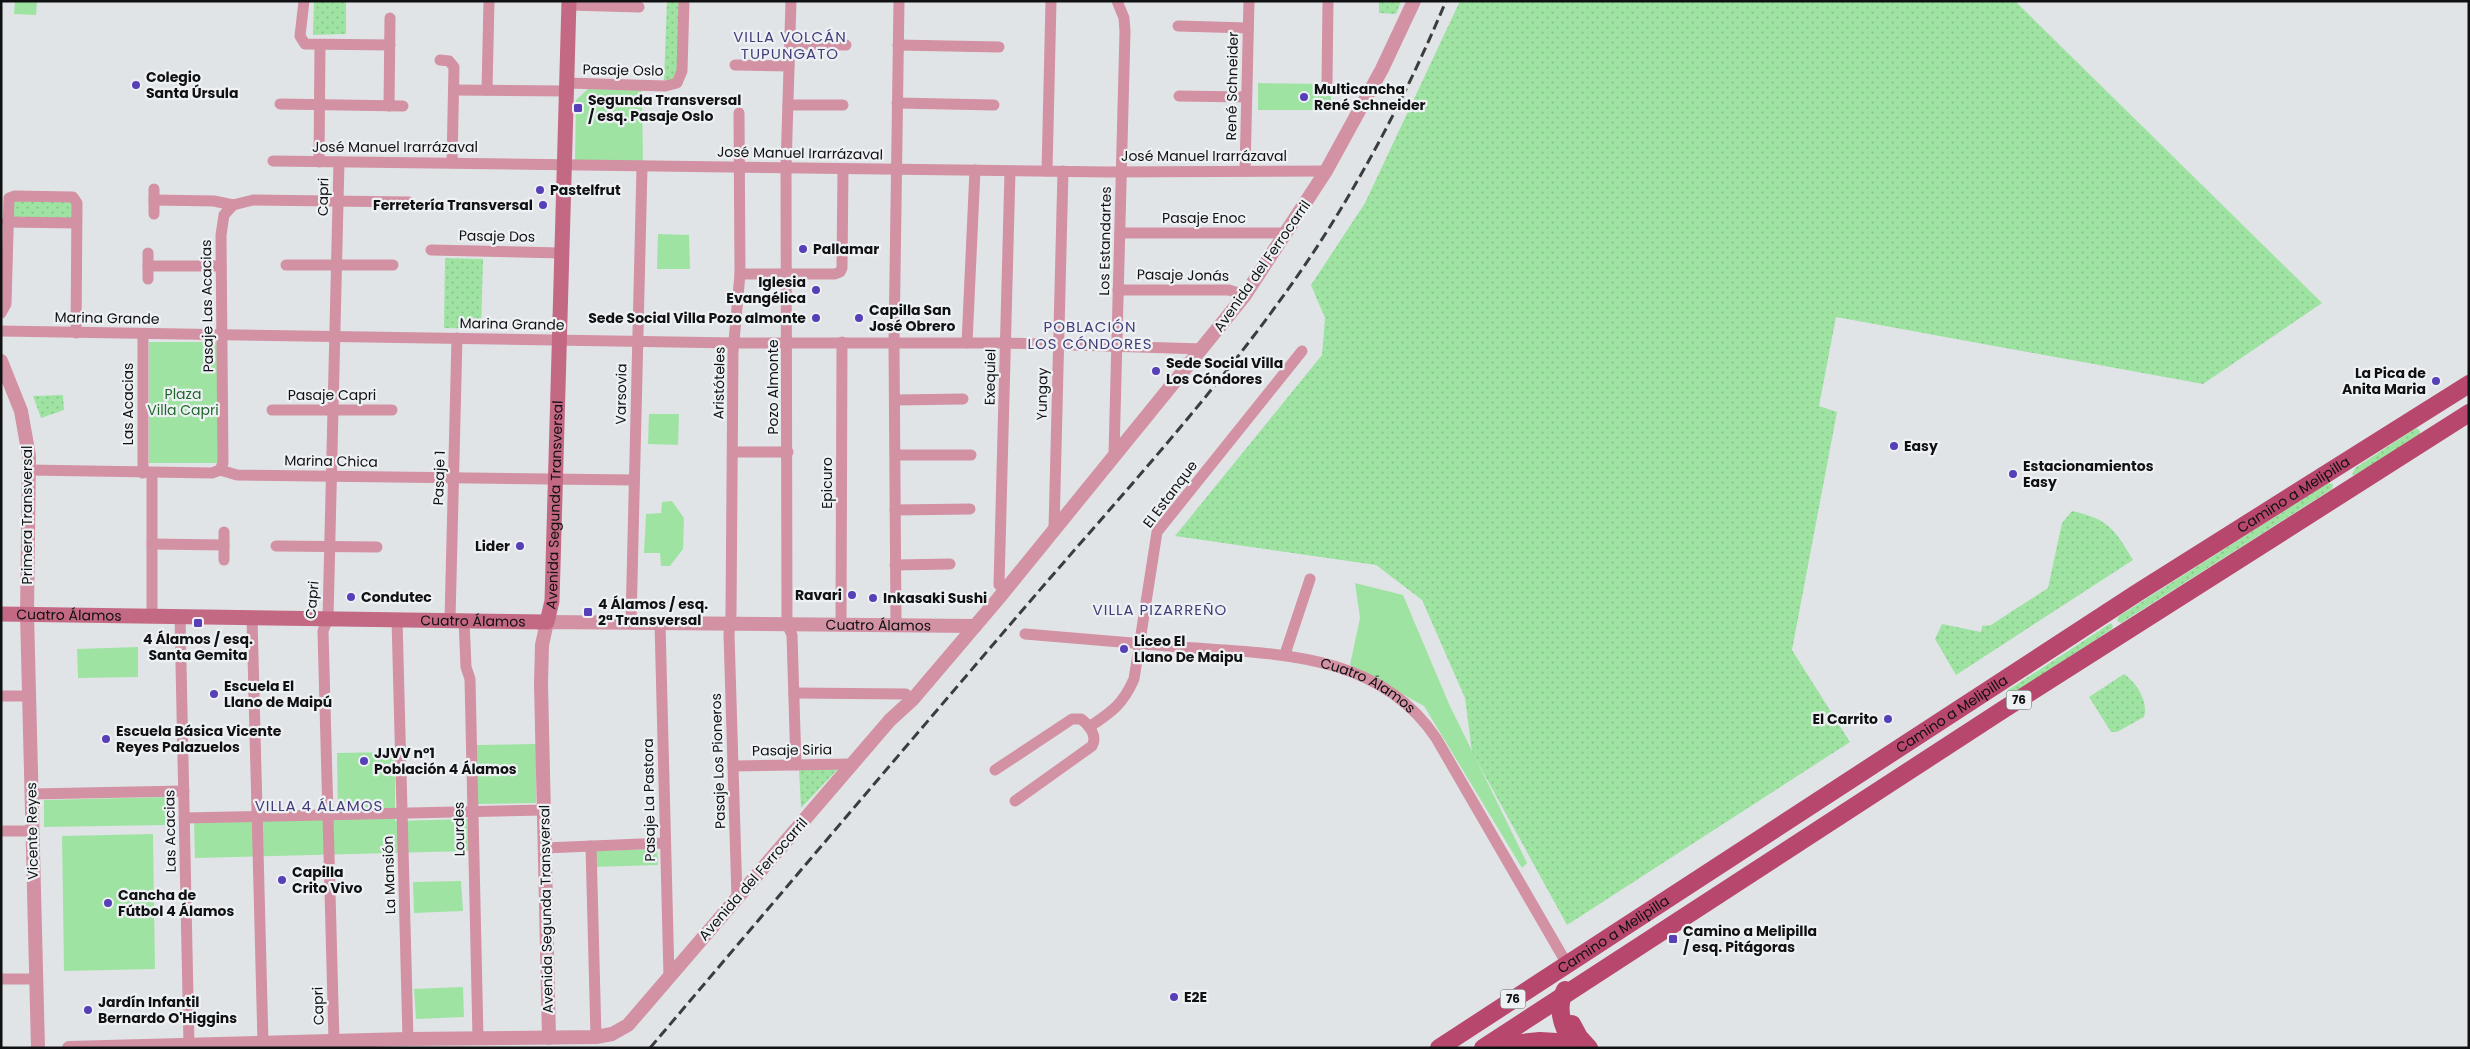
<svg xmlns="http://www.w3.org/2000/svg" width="2470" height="1049" viewBox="0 0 2470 1049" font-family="Poppins,sans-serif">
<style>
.grass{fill:url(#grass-dots)}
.park{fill:#9fe3a3}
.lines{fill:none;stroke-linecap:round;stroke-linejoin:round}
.minor{stroke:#d292a3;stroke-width:11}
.tertiary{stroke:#d292a3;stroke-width:14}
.secondary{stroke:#c46983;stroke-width:15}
.primary{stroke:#b8476d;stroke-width:18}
.rail{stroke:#3b3c3d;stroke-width:3;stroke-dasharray:10 5;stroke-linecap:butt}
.poi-dot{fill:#563fb7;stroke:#eef1f4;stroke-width:2}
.labels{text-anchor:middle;stroke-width:4.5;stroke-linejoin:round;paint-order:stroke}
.shield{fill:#eef1f4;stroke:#535456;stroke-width:1}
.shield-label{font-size:12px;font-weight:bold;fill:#101112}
.street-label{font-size:14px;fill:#101112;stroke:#eef1f4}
.poi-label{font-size:14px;font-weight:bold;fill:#101112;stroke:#eef1f4;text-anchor:start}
.park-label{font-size:14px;fill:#21682c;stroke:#eef1f4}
.neighbourhood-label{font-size:15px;letter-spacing:1px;fill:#443d7a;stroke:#eef1f4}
</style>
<defs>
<pattern id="grass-dots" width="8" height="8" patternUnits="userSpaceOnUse" patternTransform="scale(1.25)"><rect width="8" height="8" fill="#9fe3a3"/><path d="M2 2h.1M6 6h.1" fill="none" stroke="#88c28b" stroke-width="1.8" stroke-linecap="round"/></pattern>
</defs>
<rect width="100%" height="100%" fill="#e1e4e7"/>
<path class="grass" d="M314,1h32v33l-33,1z
M667,1h12l-1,71 -5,8h-9z
M1379,1h22l-5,13 -17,-1z
M1460,1h555l307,302 -119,81 -367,-67 -17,89 18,6 -45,238 58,92 -283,183 -95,-173 -7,-54 -43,-98 -46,-35 -201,-29 147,-181 3,-37 -14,-33 54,-82z
M14,198l60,3v17l-60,2z
M445,258l38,1 -2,70 -37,-1z
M63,395l1,15 -23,8 -8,-22z
M2416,428l4,3v4l-65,40h-3l3,-7z
M2328,483l5,1 -1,5 -211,134 -4,-2 2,-5z
M2072,511c37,8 43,19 61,49l-177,115 -21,-36 7,-15 39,8 1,-6 9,-1 57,-37 14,-65z
M2111,623l2,3 -1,3 -101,67 -5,-1 2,-5z
M2124,674c12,8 25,28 20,43l-27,15h-6l-22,-35z
M838,769l-37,39 -2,-38z"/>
<path class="park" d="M15,1h22l-1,14 -22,-1z
M1258,83l73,1v26h-73z
M588,89l54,1 1,73 -68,-2 1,-61z
M658,234l31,1 1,34h-33z
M149,342h68l1,121h-69z
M649,414h30l-1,31 -30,-1z
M672,501l12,17 -1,31 -13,17h-9l-1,-13h-16l2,-39 15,-1 1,-11z
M1355,583l48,12 46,109 78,159 -5,5 -98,-162 -74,-41 10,-47z
M138,647v30l-60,1 -1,-29z
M536,744v59l-58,1 -1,-59z
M395,752v69l74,-2v32l-274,7 -1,-35 144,-4 -1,-66z
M166,797l1,28 -123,2v-27z
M153,834l2,135 -91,2 -2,-135z
M657,849l1,16 -64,2 -1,-16z
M461,881l2,30 -49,2 -1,-31z
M463,987l1,30 -48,2 -2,-30z"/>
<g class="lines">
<g class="minor">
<path d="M304,1l-4,35 5,8 85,1"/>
<path d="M791,1l-5,167 1,456 5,11 4,130"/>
<path d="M569,5l70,2"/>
<path d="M1178,26l70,2"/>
<path d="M790,44l56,1"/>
<path d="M898,45l101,2"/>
<path d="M440,60l9,1 5,6 -2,96"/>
<path d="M735,65l54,1"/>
<path d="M1327,82l1,-81"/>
<path d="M567,83l98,3 12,-3 5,-12 2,-70"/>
<path d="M454,90l113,1"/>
<path d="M487,90l2,-89"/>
<path d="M1179,96l67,1"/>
<path d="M897,103l97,2"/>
<path d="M280,104l123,2"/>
<path d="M788,105h55"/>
<path d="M389,106l1,-88"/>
<path d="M273,161l835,11 218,-1"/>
<path d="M319,162l1,-117"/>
<path d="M1047,171l4,-170"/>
<path d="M1245,171l4,-170"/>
<path d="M154,189v25"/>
<path d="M154,200l60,1 19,4 20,-5 156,2"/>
<path d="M7,222l69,1"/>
<path d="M1120,233h167"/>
<path d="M431,250l131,3"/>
<path d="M148,253v26"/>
<path d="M286,265h107"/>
<path d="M148,266h73"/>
<path d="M740,274h95l5,-2 2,-4 1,-99"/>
<path d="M1118,290h111l16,5"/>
<path d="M1,313l5,-9 3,-106 5,-2 59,1 4,6 -1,130"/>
<path d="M1,331l733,12h271l198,6"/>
<path d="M967,343l8,-173"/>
<path d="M895,400l68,-1"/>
<path d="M272,410h120"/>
<path d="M733,452h55"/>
<path d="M1114,454l11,-423 -1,-13 -7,-17"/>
<path d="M895,455h76"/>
<path d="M29,470l183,3 8,-3 17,5 397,5"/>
<path d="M220,470l3,-7 -2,-228 3,-20 9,-10"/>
<path d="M143,473v-139"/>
<path d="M895,510l75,-1"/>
<path d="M1054,529l9,-358"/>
<path d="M152,544l72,1"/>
<path d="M276,546l101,1"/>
<path d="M224,560v-28"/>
<path d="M895,565l55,-1"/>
<path d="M999,585l11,-414"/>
<path d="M152,616v-143"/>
<path d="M180,616l9,429"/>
<path d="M252,617l11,426"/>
<path d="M397,619l11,420"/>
<path d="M450,620l7,-282"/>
<path d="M464,620l2,47 4,12 8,359"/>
<path d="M631,622l11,-455"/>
<path d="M660,623l9,354"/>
<path d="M841,624l1,-282"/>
<path d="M896,625l-2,-282 5,-342"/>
<path id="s1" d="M1025,634c52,4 103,9 155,13 93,7 198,4 256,91l131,226"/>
<path d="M1285,654l25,-75"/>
<path d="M794,693l112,1"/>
<path d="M1,696h28"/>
<path d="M1089,727c23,-15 34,-23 45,-48l23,-147 145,-181"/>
<path d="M733,766l118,-2"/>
<path d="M995,770l77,-51h9c8,6 17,17 11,27l-77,55"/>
<path d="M31,794l153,-3"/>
<path d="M184,818l360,-8"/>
<path d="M1,831h31"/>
<path d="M591,846l5,191"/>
<path d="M544,848l121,-5"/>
<path d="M737,898l-8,-264 2,-20 2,-262 7,-78 -1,-161"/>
<path d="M1,979h35"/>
<path d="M334,1041l-11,-410 5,-13 11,-456"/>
</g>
<g class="tertiary">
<path d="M1,361l20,50 8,45 -2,158 11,434"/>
<path id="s2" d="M549,1038l-8,-354 1,-39 5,-23 428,4"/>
<path d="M69,1048l339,-9 188,-2 16,-3 16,-9 262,-305 23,-21 85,-100 247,-304 81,-124 56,-102 32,-68"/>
</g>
<path class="secondary" id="s3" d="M1,614l546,8 5,-21 17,-600"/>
<g class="primary">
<path d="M1565,990c-9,18 -3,37 8,53"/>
<path d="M1572,1024l7,13 10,11"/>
<path d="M1491,1046l49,-5 33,2"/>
<path id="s4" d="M1439,1048l698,-455 332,-209"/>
<path d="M1483,1048l521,-339 465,-296"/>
</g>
<path class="rail" d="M650,1048c123,-145 246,-290 370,-435 100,-117 207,-231 293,-360 52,-79 96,-164 133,-252"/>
</g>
<g class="poi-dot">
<circle cx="136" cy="85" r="5"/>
<circle cx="1304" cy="97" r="5"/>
<rect x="573" y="103" width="10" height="10" rx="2.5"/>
<circle cx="540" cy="190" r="5"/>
<circle cx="543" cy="205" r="5"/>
<circle cx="803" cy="249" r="5"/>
<circle cx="816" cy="290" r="5"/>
<circle cx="816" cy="318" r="5"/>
<circle cx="859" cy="318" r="5"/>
<circle cx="1156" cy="371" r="5"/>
<circle cx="2436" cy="381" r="5"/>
<circle cx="1894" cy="446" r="5"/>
<circle cx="2013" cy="474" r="5"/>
<circle cx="520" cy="546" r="5"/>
<circle cx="852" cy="595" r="5"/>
<circle cx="351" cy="597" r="5"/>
<circle cx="873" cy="598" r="5"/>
<rect x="583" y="607" width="10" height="10" rx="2.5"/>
<rect x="193" y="618" width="10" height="10" rx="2.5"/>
<circle cx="1124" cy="649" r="5"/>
<circle cx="214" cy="694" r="5"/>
<circle cx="1888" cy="719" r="5"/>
<circle cx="106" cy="739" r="5"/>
<circle cx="364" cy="761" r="5"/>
<circle cx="282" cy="880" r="5"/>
<circle cx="108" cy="903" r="5"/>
<rect x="1668" y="934" width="10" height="10" rx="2.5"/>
<circle cx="1174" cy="997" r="5"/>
<circle cx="88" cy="1010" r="5"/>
</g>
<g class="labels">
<g class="shield">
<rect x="2006.5" y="690.5" width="25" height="19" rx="4"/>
<rect x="1500.5" y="989.5" width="25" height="19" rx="4"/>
</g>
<g class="shield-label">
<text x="2019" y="704">76</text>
<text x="1513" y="1003">76</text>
</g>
<g class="street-label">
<text transform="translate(623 70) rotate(1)" y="5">Pasaje Oslo</text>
<text transform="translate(1232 86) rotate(-89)" y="5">René Schneider</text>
<text x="395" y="152">José Manuel Irarrázaval</text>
<text transform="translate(800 153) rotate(1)" y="5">José Manuel Irarrázaval</text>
<text x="1204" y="161">José Manuel Irarrázaval</text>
<text transform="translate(323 197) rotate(-89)" y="5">Capri</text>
<text x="1204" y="223">Pasaje Enoc</text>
<text transform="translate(497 236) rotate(1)" y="5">Pasaje Dos</text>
<text transform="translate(1105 241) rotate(-89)" y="5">Los Estandartes</text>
<text transform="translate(1262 266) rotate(-55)" y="5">Avenida del Ferrocarril</text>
<text transform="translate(1183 275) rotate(1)" y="5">Pasaje Jonás</text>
<text transform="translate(207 306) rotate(-91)" y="5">Pasaje Las Acacias</text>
<text transform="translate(107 318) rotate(1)" y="5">Marina Grande</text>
<text transform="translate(512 324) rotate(1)" y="5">Marina Grande</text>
<text transform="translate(990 377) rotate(-89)" y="5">Exequiel</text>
<text transform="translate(719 383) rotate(-89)" y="5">Aristóteles</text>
<text transform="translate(773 387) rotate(-90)" y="5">Pozo Almonte</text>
<text transform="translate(621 394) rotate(-89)" y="5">Varsovia</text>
<text transform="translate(1042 394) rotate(-89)" y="5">Yungay</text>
<text x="332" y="400">Pasaje Capri</text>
<text transform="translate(128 404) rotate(-90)" y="5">Las Acacias</text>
<text transform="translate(331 461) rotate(1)" y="5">Marina Chica</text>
<text transform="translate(439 478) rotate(-88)" y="5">Pasaje 1</text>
<text transform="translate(827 483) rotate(-90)" y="5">Epicuro</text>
<text transform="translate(1170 494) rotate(-53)" y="5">El Estanque</text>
<text dy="5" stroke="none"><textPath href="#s4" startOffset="1018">Camino a Melipilla</textPath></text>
<text dy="5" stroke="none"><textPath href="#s3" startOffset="664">Avenida Segunda Transversal</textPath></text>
<text transform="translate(27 515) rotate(-90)" y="5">Primera Transversal</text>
<text transform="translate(312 600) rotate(-85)" y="5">Capri</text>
<text dy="5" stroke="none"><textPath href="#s3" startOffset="68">Cuatro Álamos</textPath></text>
<text dy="5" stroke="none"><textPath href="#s3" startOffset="472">Cuatro Álamos</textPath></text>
<text dy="5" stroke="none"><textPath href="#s2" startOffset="748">Cuatro Álamos</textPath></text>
<text dy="5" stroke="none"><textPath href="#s1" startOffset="350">Cuatro Álamos</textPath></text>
<text dy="5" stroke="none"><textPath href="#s4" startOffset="612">Camino a Melipilla</textPath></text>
<text transform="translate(792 750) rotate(-1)" y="5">Pasaje Siria</text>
<text transform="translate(718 761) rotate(-92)" y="5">Pasaje Los Pioneros</text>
<text transform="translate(649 800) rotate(-91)" y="5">Pasaje La Pastora</text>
<text transform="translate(459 829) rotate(-91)" y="5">Lourdes</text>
<text transform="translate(32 831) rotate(-91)" y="5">Vicente Reyes</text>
<text transform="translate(170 831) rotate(-91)" y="5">Las Acacias</text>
<text transform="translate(389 875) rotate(-92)" y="5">La Mansión</text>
<text transform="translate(753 879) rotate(-49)" y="5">Avenida del Ferrocarril</text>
<text transform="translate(546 909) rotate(-91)" y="5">Avenida Segunda Transversal</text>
<text dy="5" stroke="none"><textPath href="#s4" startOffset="208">Camino a Melipilla</textPath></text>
<text transform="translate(318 1006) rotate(-92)" y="5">Capri</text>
</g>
<g class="poi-label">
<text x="146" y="82">Colegio<tspan x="146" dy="16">Santa Úrsula</tspan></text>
<text x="1314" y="94">Multicancha<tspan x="1314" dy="16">René Schneider</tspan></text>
<text x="588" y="105">Segunda Transversal<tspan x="588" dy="16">/ esq. Pasaje Oslo</tspan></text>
<text x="550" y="195">Pastelfrut</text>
<text x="533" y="210" text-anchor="end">Ferretería Transversal</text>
<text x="813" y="254">Pallamar</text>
<text x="806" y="287" text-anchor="end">Iglesia<tspan x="806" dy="16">Evangélica</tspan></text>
<text x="869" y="315">Capilla San<tspan x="869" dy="16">José Obrero</tspan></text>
<text x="806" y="323" text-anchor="end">Sede Social Villa Pozo almonte</text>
<text x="1166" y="368">Sede Social Villa<tspan x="1166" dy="16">Los Cóndores</tspan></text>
<text x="2426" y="378" text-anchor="end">La Pica de<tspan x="2426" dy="16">Anita Maria</tspan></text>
<text x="1904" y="451">Easy</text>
<text x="2023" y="471">Estacionamientos<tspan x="2023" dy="16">Easy</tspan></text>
<text x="510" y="551" text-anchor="end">Lider</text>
<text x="842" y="600" text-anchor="end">Ravari</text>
<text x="361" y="602">Condutec</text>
<text x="883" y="603">Inkasaki Sushi</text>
<text x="598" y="609">4 Álamos / esq.<tspan x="598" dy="16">2ª Transversal</tspan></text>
<text x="198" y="644" text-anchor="middle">4 Álamos / esq.<tspan x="198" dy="16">Santa Gemita</tspan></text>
<text x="1134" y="646">Liceo El<tspan x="1134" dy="16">Llano De Maipu</tspan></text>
<text x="224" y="691">Escuela El<tspan x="224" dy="16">Llano de Maipú</tspan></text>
<text x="1878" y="724" text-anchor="end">El Carrito</text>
<text x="116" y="736">Escuela Básica Vicente<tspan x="116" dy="16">Reyes Palazuelos</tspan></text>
<text x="374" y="758">JJVV n°1<tspan x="374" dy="16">Población 4 Álamos</tspan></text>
<text x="292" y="877">Capilla<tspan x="292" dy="16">Crito Vivo</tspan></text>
<text x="118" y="900">Cancha de<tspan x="118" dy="16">Fútbol 4 Álamos</tspan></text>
<text x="1683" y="936">Camino a Melipilla<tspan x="1683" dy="16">/ esq. Pitágoras</tspan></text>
<text x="1184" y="1002">E2E</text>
<text x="98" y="1007">Jardín Infantil<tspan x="98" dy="16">Bernardo O'Higgins</tspan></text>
</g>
<g class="park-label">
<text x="183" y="399">Plaza<tspan x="183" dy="16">Villa Capri</tspan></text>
</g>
<g class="neighbourhood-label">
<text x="790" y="42">VILLA VOLCÁN<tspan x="790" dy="17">TUPUNGATO</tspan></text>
<text x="1090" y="332">POBLACIÓN<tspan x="1090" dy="17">LOS CÓNDORES</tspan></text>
<text x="1160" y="615">VILLA PIZARREÑO</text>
<text x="319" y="811">VILLA 4 ÁLAMOS</text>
</g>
</g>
<rect width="2470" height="1049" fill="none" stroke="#101112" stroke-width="5"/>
</svg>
